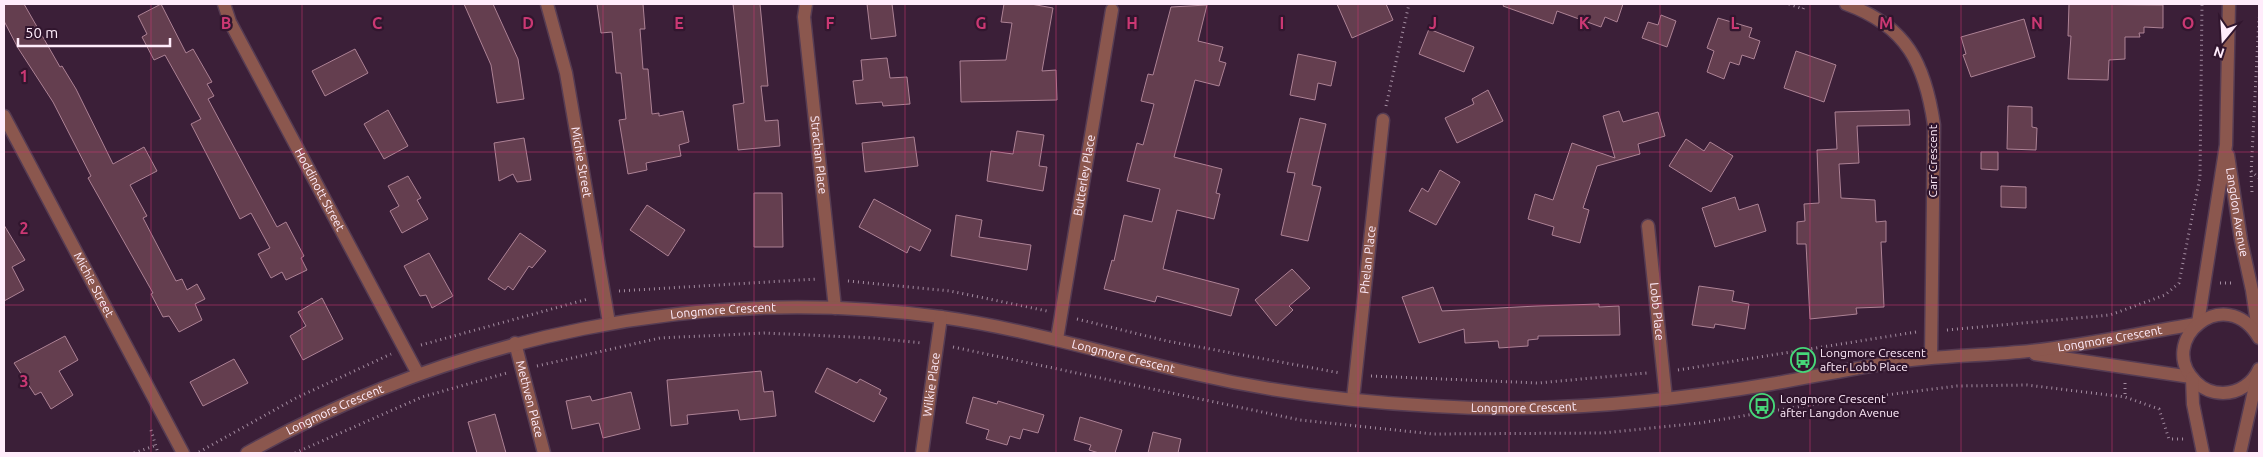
<svg xmlns="http://www.w3.org/2000/svg" width="2263" height="457" viewBox="0 0 2263 457" font-family="Ubuntu,sans-serif">
<style>
.building{fill:#643e4f;stroke:#ad8295}
.lines{fill:none;stroke-linecap:round;stroke-linejoin:round}
.minor-casing{stroke:#563c53;stroke-width:15}
.tertiary-casing{stroke:#563c53;stroke-width:15}
.path{stroke:#a38ca0;stroke-width:3;stroke-dasharray:1 4;stroke-linecap:butt}
.minor{stroke:#8b574e;stroke-width:12}
.tertiary{stroke:#8b574e;stroke-width:12}
.grid{fill:none;stroke:#cb3873;stroke-width:1;stroke-opacity:0.55}
.labels{text-anchor:middle;stroke-width:4.5;stroke-linejoin:round;paint-order:stroke}
.street-label{font-size:12px;fill:#ffecfb;stroke:#31162e}
.poi-label{font-size:12px;fill:#ffecfb;stroke:#31162e;text-anchor:start}
.grid-label{font-size:16px;text-anchor:middle;font-weight:bold;fill:#cb3873;stroke:#31162e;stroke-width:4.5;stroke-linejoin:round;paint-order:stroke}
</style>
<rect width="100%" height="100%" fill="#3b1f38"/>
<path class="building" d="M4,4h20l36,63 2,-1 14,23 37,75 31,-17 13,24 -27,14 17,31 -4,2 33,63 6,-2 5,11 10,-6 8,15 -10,5 7,16 -23,12 -10,-16 -6,1 -12,-23 2,-1 -65,-115 3,-2 -38,-74 -35,-54 -14,-27z
M161,4l25,49 7,-4 19,33 -5,2 7,12 -6,3 69,128 9,-5 18,34 -3,2 6,12 -21,10 -4,-8 -11,6 -13,-24 12,-6 -19,-35 -11,6 -49,-95 10,-5 -36,-64 -11,5 -12,-23 5,-3 -9,-18z
M464,4h29l25,55 6,40 -27,4 -6,-38z
M597,4h46l2,25h-5l3,40h5l4,45 7,-1v3l24,-5 6,31 -10,3 2,11 -35,7 1,7 -19,4 -9,-54 7,-1 -5,-46h-5l-4,-41 -11,1z
M733,4h27l8,82h-7l4,35 13,-1 2,26 -42,4 -5,-45 11,-2z
M867,4h25l4,32 -25,3z
M1004,4h27l22,4 -11,63 14,-1 1,30 -96,2 -1,-41 46,-1 6,-37 -11,-1z
M1337,4h49l7,16 -41,18z
M1504,4h119l-6,18 -12,-5 -4,10 -44,-16 -4,13 -50,-18z
M2069,4l94,1v23l-19,-1v6h-5l1,4h-15v22l-16,1 -1,20 -40,-1 3,-43h-3z
M1207,5l-9,36 25,6 -4,14 7,2 -7,23 -24,-6 -21,77 48,12 -6,24 4,1 -6,25 -37,-9 -14,59 76,20 -8,27 -74,-20 -2,6 -51,-13 8,-29 2,1 10,-46 28,7 8,-33 -33,-8 10,-38 6,2 11,-41 -13,-3 7,-27 5,1 18,-68z
M1661,15l15,6 -9,26 -25,-9 6,-16 10,3z
M1718,18l34,10 -3,9 11,4 -6,18 -12,-4 -3,10 -9,-3 -6,17 -17,-7 7,-21 -7,-3z
M2024,19l11,38 -64,20 -8,-22 3,-1 -5,-17z
M1429,29l45,18 -10,25 -45,-18z
M355,49l13,24 -43,23 -13,-25z
M1796,51l40,14 -12,37 -40,-14z
M1298,54l38,8 -5,24 -13,-3 -3,17 -25,-5z
M887,58l3,20 17,-1 3,27 -27,2 -1,-4 -26,2 -3,-23 10,-1 -2,-20z
M1488,90l15,31 -46,22 -12,-25 29,-14 -2,-5z
M2008,106l24,1v20l5,1 -1,22 -29,-1z
M388,110l20,36 -24,13 -20,-35z
M1909,110l1,15 -53,1 2,37 -20,1 2,34 34,2 1,22 10,-1v21h-5l3,65 -28,1 1,6 -47,5 -4,-75h-9v-22l8,-1 -1,-17 15,-1 -2,-53 20,-1 -2,-37z
M1619,111l4,11 35,-10 7,24 -27,8 2,10 -43,12 -14,42 6,2 -9,33 -28,-8 2,-8 -26,-8 7,-25 18,6 19,-57 43,15 -12,-42z
M1300,118l26,6 -14,61 9,2 -13,54 -27,-6 14,-62 -8,-1z
M1017,131l27,4 -5,31 8,1 -4,24 -56,-10 4,-30 22,3z
M914,137l4,29 -53,6 -3,-29z
M524,138l7,42 -14,2 -4,-8 -14,7 -5,-38z
M1686,139l18,12 6,-9 23,14 -22,36 -42,-26z
M1981,152h17v18l-17,-1z
M1440,170l20,12 -24,43 -27,-14 13,-23 6,4z
M408,176l13,22 -4,2 11,19 -26,14 -12,-22 9,-5 -11,-20z
M2001,186l25,1v21l-25,-1z
M754,193h28l1,54h-29z
M1735,197l4,13 19,-6 8,27 -51,16 -13,-39z
M874,199l57,31 -11,21 -10,-5 -3,7 -48,-26z
M647,205l38,25 -17,26 -38,-26z
M956,215l26,5 -3,17 52,8 -4,25 -76,-14z
M4,225l21,35 -13,7 12,23 -20,11z
M520,233l26,18 -14,17 -3,-2 -16,24 -5,-4 -3,4 -17,-11z
M429,253l24,43 -21,12 -6,-13 -6,1 -16,-30z
M1292,269l18,19 -21,18 4,4 -17,16 -21,-26z
M1699,286l35,5 -2,10 17,3 -4,25 -30,-5 -1,4 -22,-3z
M1433,287l9,24 95,-5 62,-2v3l20,-1 1,29 -82,1v3l-10,1v6l-29,2 -1,-7 -33,2 -1,-14 -45,14 -17,-46z
M322,298l21,41 -40,21 -13,-24 16,-10 -8,-14z
M65,336l13,24 -19,11 14,24 -22,14 -10,-17 -6,3 -21,-32z
M234,359l14,24 -45,23 -13,-24z
M827,368l30,15 3,-4 21,11 -2,4 8,4 -13,24 -59,-30z
M761,371l3,21 9,-1 3,25 -36,4 -2,-10 -51,5 1,9 -17,2 -4,-46z
M631,392l9,37 -37,9 -4,-15 -27,6 -6,-28 24,-5 2,5z
M973,397l24,7 1,-3 46,14 -6,18 -15,-4 -3,10 -10,-3 -3,9 -21,-6 3,-9 -23,-7z
M495,414l11,39h-29l-9,-31z
M1080,417l42,13 -7,23h-16l-10,-3 2,-5 -17,-5z
M1153,432l28,7 -3,14h-30z"/>
<g class="lines">
<defs>
<g id="minor">
<path id="s1" d="M224,4l6,18 188,352"/>
<path id="s2" d="M547,4l19,69 43,250"/>
<path id="s3" d="M806,4l-2,13 31,291"/>
<path d="M1846,4c61,22 79,60 88,121l-3,232"/>
<path id="s4" d="M4,116l179,337"/>
<path id="s5" d="M1648,226l18,173"/>
<path id="s6" d="M1057,339l55,-329"/>
<path id="s7" d="M515,343l29,110"/>
<path d="M2035,354l156,23"/>
<path id="s8" d="M1353,399l30,-279"/>
<path id="s9" d="M247,453c210,-117 455,-169 694,-136 86,12 169,38 254,57 77,18 159,28 238,32 113,7 227,-3 338,-22 40,-7 79,-15 118,-21 43,-7 87,-7 130,-11 59,-5 119,-19 178,-28"/>
<path id="s10" d="M922,453l19,-136"/>
</g>
<g id="tertiary">
<path id="s11" d="M2228,155l13,85 11,50 7,47"/>
<path d="M2198,323l28,-178 3,-141"/>
<path d="M2259,338c-33,-57 -105,3 -63,44 7,7 17,11 27,11 16,0 30,-10 36,-24"/>
<path d="M2192,378l1,26 10,49"/>
<path d="M2240,453l18,-80"/>
</g>
</defs>
<use href="#minor" class="minor-casing"/>
<use href="#tertiary" class="tertiary-casing"/>
<path class="path" d="M1789,4l14,5 2,-5
M1386,106l23,-102
M2251,171l8,7
M2252,192l-1,-17 8,-158
M848,281l102,10 97,20
M2220,283h14
M619,291l198,-12
M1077,319l90,22 173,32
M1947,330l163,-15 55,-20 14,-12 21,-106 2,-173
M421,345l167,-46
M953,347l347,73 133,14 170,-1 97,-10 115,-19 142,-18 70,-1 98,12 34,12 10,30h15
M537,366l123,-28 105,-5 109,5 48,5
M1678,370l238,-38
M1371,376l167,7 109,-10
M2125,383v14
M151,430l7,23
M199,452l97,-54 95,-44
M134,453l20,-7
M295,453l127,-56 85,-24"/>
<use href="#minor" class="minor"/>
<use href="#tertiary" class="tertiary"/>
</g>
<path class="grid" d="M151,4v449M302,4v449M453,4v449M603,4v449M754,4v449M905,4v449M1056,4v449M1207,4v449M1358,4v449M1509,4v449M1660,4v449M1810,4v449M1961,4v449M2112,4v449M4,152h2255M4,305h2255"/>
<defs>
<symbol id="bus-ring" viewBox="-11 -11 22 22"><circle r="9.5" fill="#31162e" stroke="#46d779" stroke-width="1.5"/><path d="M-5-6H5V4H4V6H2V4H-2V6H-4V4H-5ZM-3.5-4V0h7V-4ZM-3.5 1.2v1.5H-2V1.2ZM2 1.2v1.5H3.5V1.2Z" fill="#46d779"/></symbol>
</defs>
<g fill-rule="evenodd">
<use href="#bus-ring" x="1789" y="346" width="28" height="28"/>
<use href="#bus-ring" x="1748" y="392" width="28" height="28"/>
</g>
<g class="labels">
<g class="street-label">
<text dy="4" stroke="none"><textPath href="#s3" startOffset="152">Strachan Place</textPath></text>
<text transform="translate(1933 161) rotate(-90)" y="4">Carr Crescent</text>
<text dy="4" stroke="none"><textPath href="#s2" startOffset="162">Michie Street</textPath></text>
<text dy="4" stroke="none"><textPath href="#s6" startOffset="166">Butterley Place</textPath></text>
<text dy="4" stroke="none"><textPath href="#s1" startOffset="209">Hoddinott Street</textPath></text>
<text dy="4" stroke="none"><textPath href="#s11" startOffset="58">Langdon Avenue</textPath></text>
<text dy="4" stroke="none"><textPath href="#s8" startOffset="140">Phelan Place</textPath></text>
<text dy="4" stroke="none"><textPath href="#s4" startOffset="191">Michie Street</textPath></text>
<text dy="4" stroke="none"><textPath href="#s9" startOffset="501">Longmore Crescent</textPath></text>
<text dy="4" stroke="none"><textPath href="#s5" startOffset="86">Lobb Place</textPath></text>
<text dy="4" stroke="none"><textPath href="#s9" startOffset="1902">Longmore Crescent</textPath></text>
<text dy="4" stroke="none"><textPath href="#s9" startOffset="906">Longmore Crescent</textPath></text>
<text dy="4" stroke="none"><textPath href="#s10" startOffset="69">Wilkie Place</textPath></text>
<text dy="4" stroke="none"><textPath href="#s7" startOffset="58">Methven Place</textPath></text>
<text dy="4" stroke="none"><textPath href="#s9" startOffset="1311">Longmore Crescent</textPath></text>
<text dy="4" stroke="none"><textPath href="#s9" startOffset="98">Longmore Crescent</textPath></text>
</g>
<g class="poi-label">
<text x="1820" y="357">Longmore Crescent<tspan x="1820" dy="14">after Lobb Place</tspan></text>
<text x="1780" y="403">Longmore Crescent<tspan x="1780" dy="14">after Langdon Avenue</tspan></text>
</g>
</g>
<g class="grid-label">
<text x="226" y="29">B</text>
<text x="377" y="29">C</text>
<text x="528" y="29">D</text>
<text x="679" y="29">E</text>
<text x="830" y="29">F</text>
<text x="981" y="29">G</text>
<text x="1132" y="29">H</text>
<text x="1282" y="29">I</text>
<text x="1433" y="29">J</text>
<text x="1584" y="29">K</text>
<text x="1735" y="29">L</text>
<text x="1886" y="29">M</text>
<text x="2037" y="29">N</text>
<text x="2188" y="29">O</text>
<text x="24" y="82">1</text>
<text x="24" y="234">2</text>
<text x="24" y="387">3</text>
</g>
<rect width="2263" height="457" fill="none" stroke="#ffecfb" stroke-width="10"/>
<g transform="translate(2223 40) rotate(198)" stroke="#31162e" stroke-width="4" paint-order="stroke">
<path d="M0-4L9 19L0 12L-9 19Z" fill="#ffecfb"/>
<text y="-8" font-size="14" font-weight="bold" text-anchor="middle" fill="#ffecfb">N</text>
</g>
<path d="M18 38v8h152v-8" fill="none" stroke="#ffecfb" stroke-width="2.5"/>
<text x="25" y="38" font-size="15" fill="#ffecfb" stroke="#31162e" stroke-width="4" paint-order="stroke">50 m</text>
</svg>
